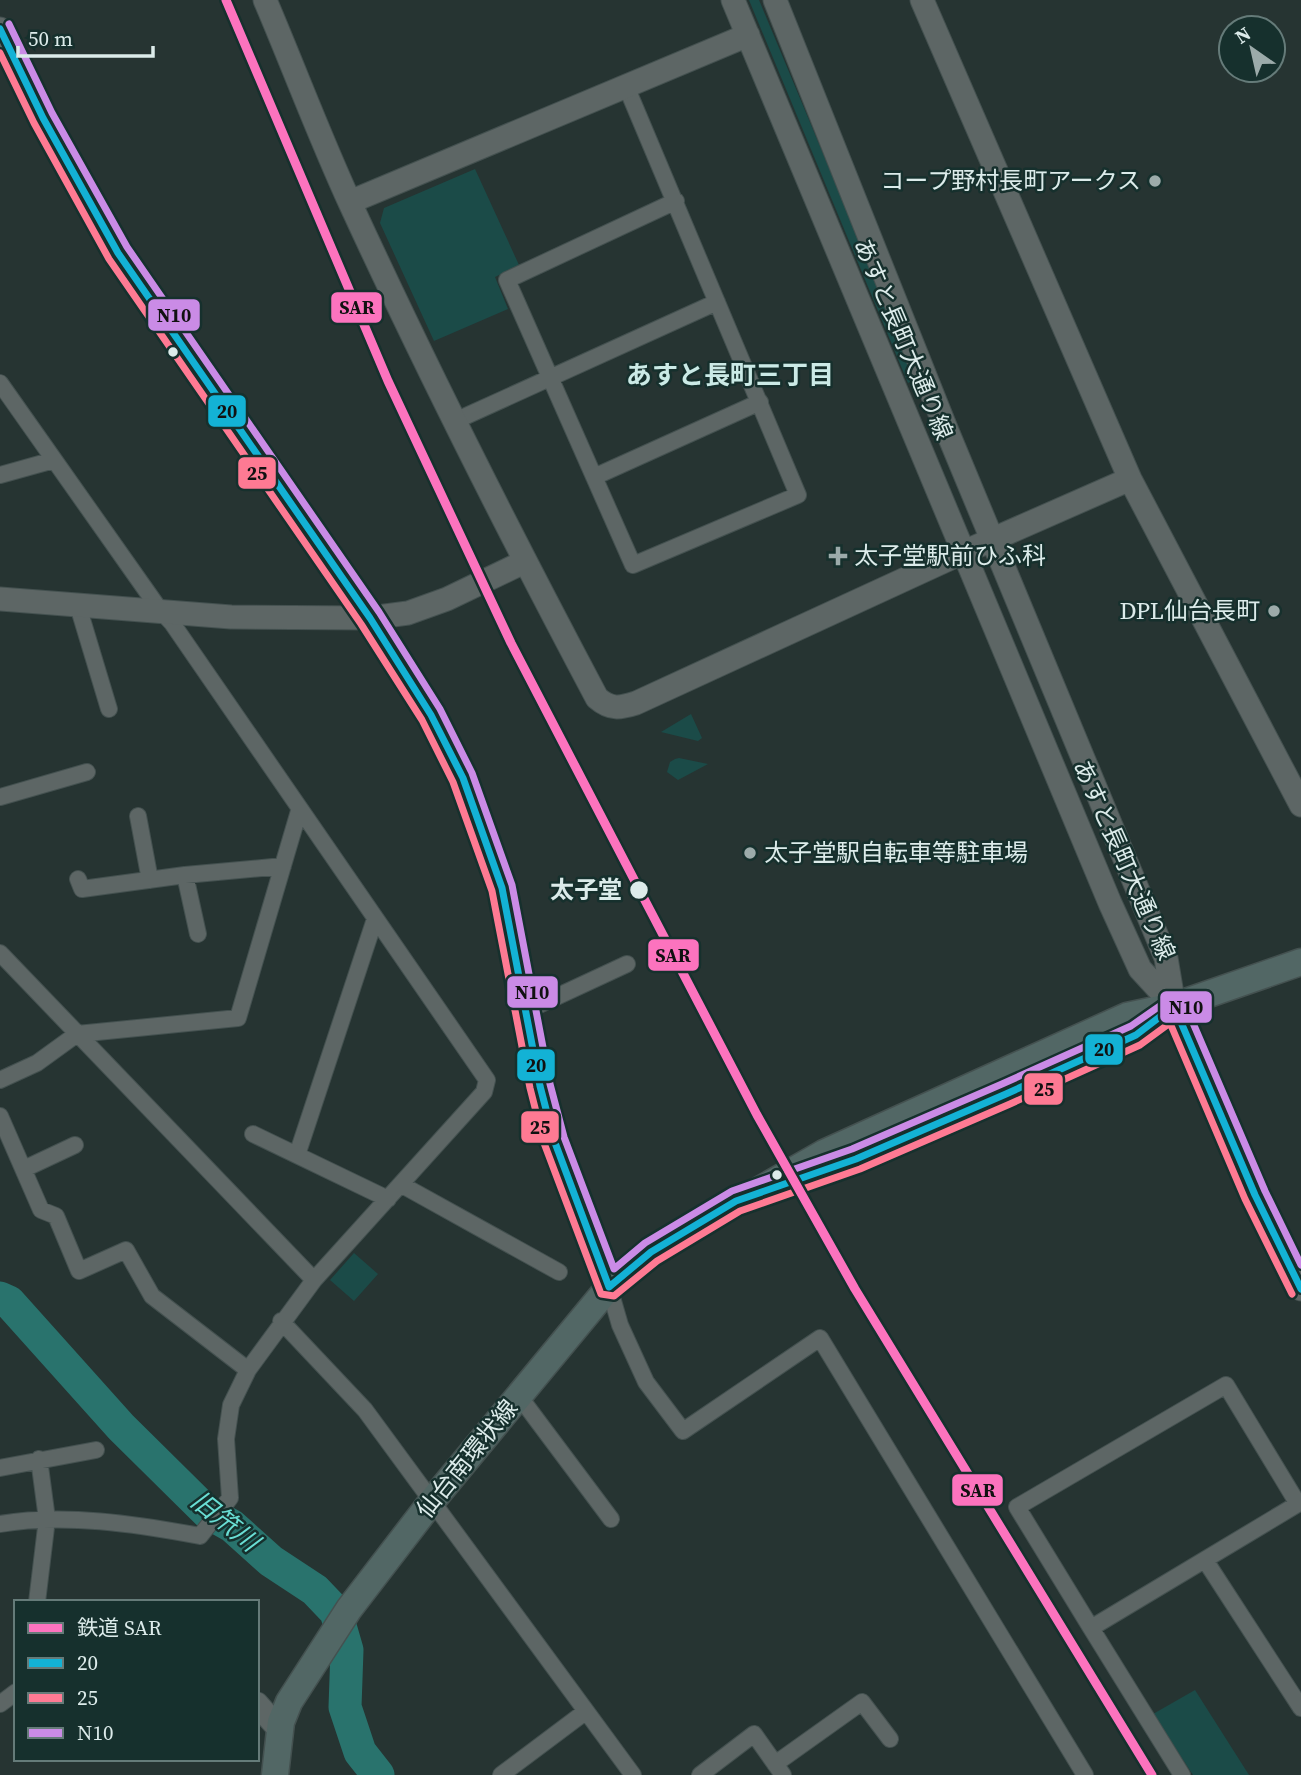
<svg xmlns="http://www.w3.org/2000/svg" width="1301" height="1775" viewBox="0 0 1301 1775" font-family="'Source Serif 4','Noto Sans JP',serif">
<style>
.green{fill:#1b4b48}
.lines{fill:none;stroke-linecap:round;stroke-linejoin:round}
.river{stroke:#29736d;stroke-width:33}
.street-casing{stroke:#445150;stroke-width:18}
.secondary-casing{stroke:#445150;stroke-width:25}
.primary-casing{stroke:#445150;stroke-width:29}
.street{stroke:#5d6665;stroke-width:16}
.secondary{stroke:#5d6665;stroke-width:23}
.primary{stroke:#526765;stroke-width:26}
.bus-1-casing{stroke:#16302d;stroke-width:12}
.bus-2-casing{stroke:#16302d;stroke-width:12}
.bus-3-casing{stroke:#16302d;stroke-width:12}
.bus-1{stroke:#13b2d5;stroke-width:7}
.bus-2{stroke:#fe7a93;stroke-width:7}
.bus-3{stroke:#ca8be6;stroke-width:7}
.rail-1-casing{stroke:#16302d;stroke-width:14}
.rail-1{stroke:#fc73be;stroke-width:9}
.poi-dot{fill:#9cabaa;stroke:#16302d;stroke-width:2.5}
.bus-dot{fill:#dcebea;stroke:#16302d;stroke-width:2.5}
.labels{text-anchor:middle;stroke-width:5;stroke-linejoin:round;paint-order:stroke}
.poi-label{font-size:24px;fill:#dcebea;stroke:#16302d;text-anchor:end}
.street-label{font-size:24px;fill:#dcebea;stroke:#16302d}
.stop-label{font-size:24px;font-weight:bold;fill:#dcebea;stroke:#16302d;text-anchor:end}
.neighbourhood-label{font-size:26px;font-weight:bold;fill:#cbeae6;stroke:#16302d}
.water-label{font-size:26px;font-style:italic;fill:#69ded4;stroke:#16302d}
.line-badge{stroke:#16302d;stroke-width:2.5}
.pale-badge-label{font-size:19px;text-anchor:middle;font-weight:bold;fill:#111}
</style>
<rect width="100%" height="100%" fill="#263432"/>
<path class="green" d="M749,0h10l139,333 14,48 -4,2z
M475,169l44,96 -24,12 13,32 -74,32 -54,-118 4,-15z
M691,714l11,24 -4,3 -37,-9z
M675,759l4,-1 29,6 -30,16 -11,-8 3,-10z
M354,1253l24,21 -24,27 -24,-21z
M1195,1690l54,85h-56l-40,-61z"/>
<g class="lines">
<path class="river" d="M0,1298l9,4 112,125 86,85 25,14 39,35 44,29 21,22 11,38 -2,57 15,45 18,23"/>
<defs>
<path id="street" d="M626,86l172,409 -165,70 -126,-285 169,-79
M0,383l160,227 12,13 315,457 -3,12 -170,188 -66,90 -17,35 -5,34 4,59 -30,38c-64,-12 -136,-23 -200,-12
M455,421l262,-119
M0,475l54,-15
M594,477l166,-75
M78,606l31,103
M0,797l87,-25
M138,816l12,64
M185,875l13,59
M78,879l4,10 103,-14 98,-9
M0,953l314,327
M526,1011l101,-47
M0,1080l37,-17 40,-29 161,-16 61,-207
M0,1116l41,94 15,6 23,55 47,-21 26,46 96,74
M253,1134l135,65
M297,1155l78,-236
M24,1169l51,-24
M402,1185l157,87
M609,1287l11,38 26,57 37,49 137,-93 265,437
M281,1321l84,89 268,365
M519,1396l92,123
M0,1468l96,-18
M1298,1504l-72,-119 -209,122 74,121 210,-126
M1205,1560l96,148
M37,1602l10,-83 -8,-60
M1091,1628l91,147
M0,1704l16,-12
M775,1764l87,-62 28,37
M501,1775l84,-63
M700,1775l54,-41 29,41"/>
<path id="secondary" d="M265,0c29,68 55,138 86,205 77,167 160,331 246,493 14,12 23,10 39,5l328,-151 166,-73
M733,0l377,903 30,66 34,37
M775,0l170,426 221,532 8,48 81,189 46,94
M922,0l208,479 171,326
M0,29l43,89 75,135 252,365 61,97 32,63 39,110 38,198 14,54 55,147
M350,202l398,-167
M0,599l231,18 139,1 38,-5 39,-14 77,-37
M257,1704l23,26"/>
<path id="primary" d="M823,1171l55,-21 258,-115 32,-25
M275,1775l6,-53 8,-20 60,-93 83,-108 177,-214 42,-35 173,-99 303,-137 47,-10 127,-44"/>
</defs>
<use href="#street" class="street-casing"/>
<use href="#secondary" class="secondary-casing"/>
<use href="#primary" class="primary-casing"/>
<use href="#street" class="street"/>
<use href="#secondary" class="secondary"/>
<use href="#primary" class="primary"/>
<defs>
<path id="bus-1" d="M0,29l43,89 75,135 252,365 61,97 32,63 39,110 38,198 14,54 55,147 42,-35 85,-51 120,-42 150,-65 130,-59 38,-29 81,189 46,94"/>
<path id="bus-2" d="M0,53l34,70 75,136 252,365 61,96 31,62 39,109 38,197 14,55 57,151 13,2 43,-35 83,-50 120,-42 150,-65 130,-59 30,-22 75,176 47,95"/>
<path id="bus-3" d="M9,24l43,89 75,134 252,365 61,97 32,64 40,112 38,199 14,53 50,132 31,-26 87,-52 120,-42 150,-65 129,-58 43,-30 10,6 81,189 36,74"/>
</defs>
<use href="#bus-1" class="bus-1-casing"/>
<use href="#bus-2" class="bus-2-casing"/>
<use href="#bus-3" class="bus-3-casing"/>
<use href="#bus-1" class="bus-1"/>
<use href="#bus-2" class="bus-2"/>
<use href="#bus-3" class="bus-3"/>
<defs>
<path id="rail-1" d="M226,0l162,381 123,262 128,246 118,226 98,174 297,486"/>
</defs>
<use href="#rail-1" class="rail-1-casing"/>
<use href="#rail-1" class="rail-1"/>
</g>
<g class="poi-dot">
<circle cx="1155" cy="181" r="7"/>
<path d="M834.5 545.5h7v7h7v7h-7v7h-7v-7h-7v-7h7z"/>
<circle cx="1274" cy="611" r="7"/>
<circle cx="750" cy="853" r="7"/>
</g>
<g class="bus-dot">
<circle cx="173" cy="352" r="6"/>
<circle cx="639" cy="890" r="10"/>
<circle cx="777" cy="1175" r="6"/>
</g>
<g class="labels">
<g class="poi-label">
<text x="1141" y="189">コープ野村長町アークス</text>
<text x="854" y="564" text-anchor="start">太子堂駅前ひふ科</text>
<text x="1260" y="619">DPL仙台長町</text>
<text x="764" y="861" text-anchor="start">太子堂駅自転車等駐車場</text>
</g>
<g class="street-label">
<text transform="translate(903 339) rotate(67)" y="8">あすと長町大通り線</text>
<text transform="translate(1124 860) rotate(66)" y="8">あすと長町大通り線</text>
<text transform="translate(467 1459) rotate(-51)" y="8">仙台南環状線</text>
</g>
<g class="stop-label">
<text x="622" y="898">太子堂</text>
</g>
<g class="neighbourhood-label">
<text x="730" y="384">あすと長町三丁目</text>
</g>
<g class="water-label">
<text transform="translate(225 1521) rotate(39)" y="9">旧笊川</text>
</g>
</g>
<g class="line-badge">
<rect x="330" y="291" width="53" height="33" rx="7" fill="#fc73be"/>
<rect x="147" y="298" width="54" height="34" rx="7" fill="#ca8be6"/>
<rect x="207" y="394" width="40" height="34" rx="7" fill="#13b2d5"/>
<rect x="237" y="456" width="40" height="34" rx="7" fill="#fe7a93"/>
<rect x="647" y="938" width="53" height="34" rx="7" fill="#fc73be"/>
<rect x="506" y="975" width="53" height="34" rx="7" fill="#ca8be6"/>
<rect x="1159" y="990" width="54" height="34" rx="7" fill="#ca8be6"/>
<rect x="1084" y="1033" width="40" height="33" rx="7" fill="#13b2d5"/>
<rect x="516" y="1048" width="40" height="34" rx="7" fill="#13b2d5"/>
<rect x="1023" y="1072" width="41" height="34" rx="7" fill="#fe7a93"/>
<rect x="520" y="1110" width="40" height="34" rx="7" fill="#fe7a93"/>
<rect x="951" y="1473" width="53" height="34" rx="7" fill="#fc73be"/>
</g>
<g class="pale-badge-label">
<text x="357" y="314">SAR</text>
<text x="174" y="322">N10</text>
<text x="227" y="418">20</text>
<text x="257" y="480">25</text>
<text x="673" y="962">SAR</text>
<text x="532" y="999">N10</text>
<text x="1186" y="1014">N10</text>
<text x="1104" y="1056">20</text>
<text x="536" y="1072">20</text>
<text x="1044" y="1096">25</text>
<text x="540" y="1134">25</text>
<text x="978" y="1497">SAR</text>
</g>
<rect x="14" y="1600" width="245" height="161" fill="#16302d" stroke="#657b79" stroke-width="2"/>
<rect x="28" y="1623" width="35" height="10" fill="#fc73be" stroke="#657b79" stroke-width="2"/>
<text x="77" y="1635" font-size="21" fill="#dcebea">鉄道 SAR</text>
<rect x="28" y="1658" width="35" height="10" fill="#13b2d5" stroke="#657b79" stroke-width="2"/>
<text x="77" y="1670" font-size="21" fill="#dcebea">20</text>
<rect x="28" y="1693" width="35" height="10" fill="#fe7a93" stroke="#657b79" stroke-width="2"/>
<text x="77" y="1705" font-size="21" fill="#dcebea">25</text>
<rect x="28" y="1728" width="35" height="10" fill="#ca8be6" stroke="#657b79" stroke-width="2"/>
<text x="77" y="1740" font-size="21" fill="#dcebea">N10</text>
<g transform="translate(1252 49) rotate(326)"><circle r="33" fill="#16302d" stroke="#657b79" stroke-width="2"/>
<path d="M0-5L12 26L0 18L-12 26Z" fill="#9cabaa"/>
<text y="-10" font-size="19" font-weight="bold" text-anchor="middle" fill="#dcebea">N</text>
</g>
<path d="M18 46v10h135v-10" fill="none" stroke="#dcebea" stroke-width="3.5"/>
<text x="28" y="46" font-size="21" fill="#dcebea" stroke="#16302d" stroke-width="5" paint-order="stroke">50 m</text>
</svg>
